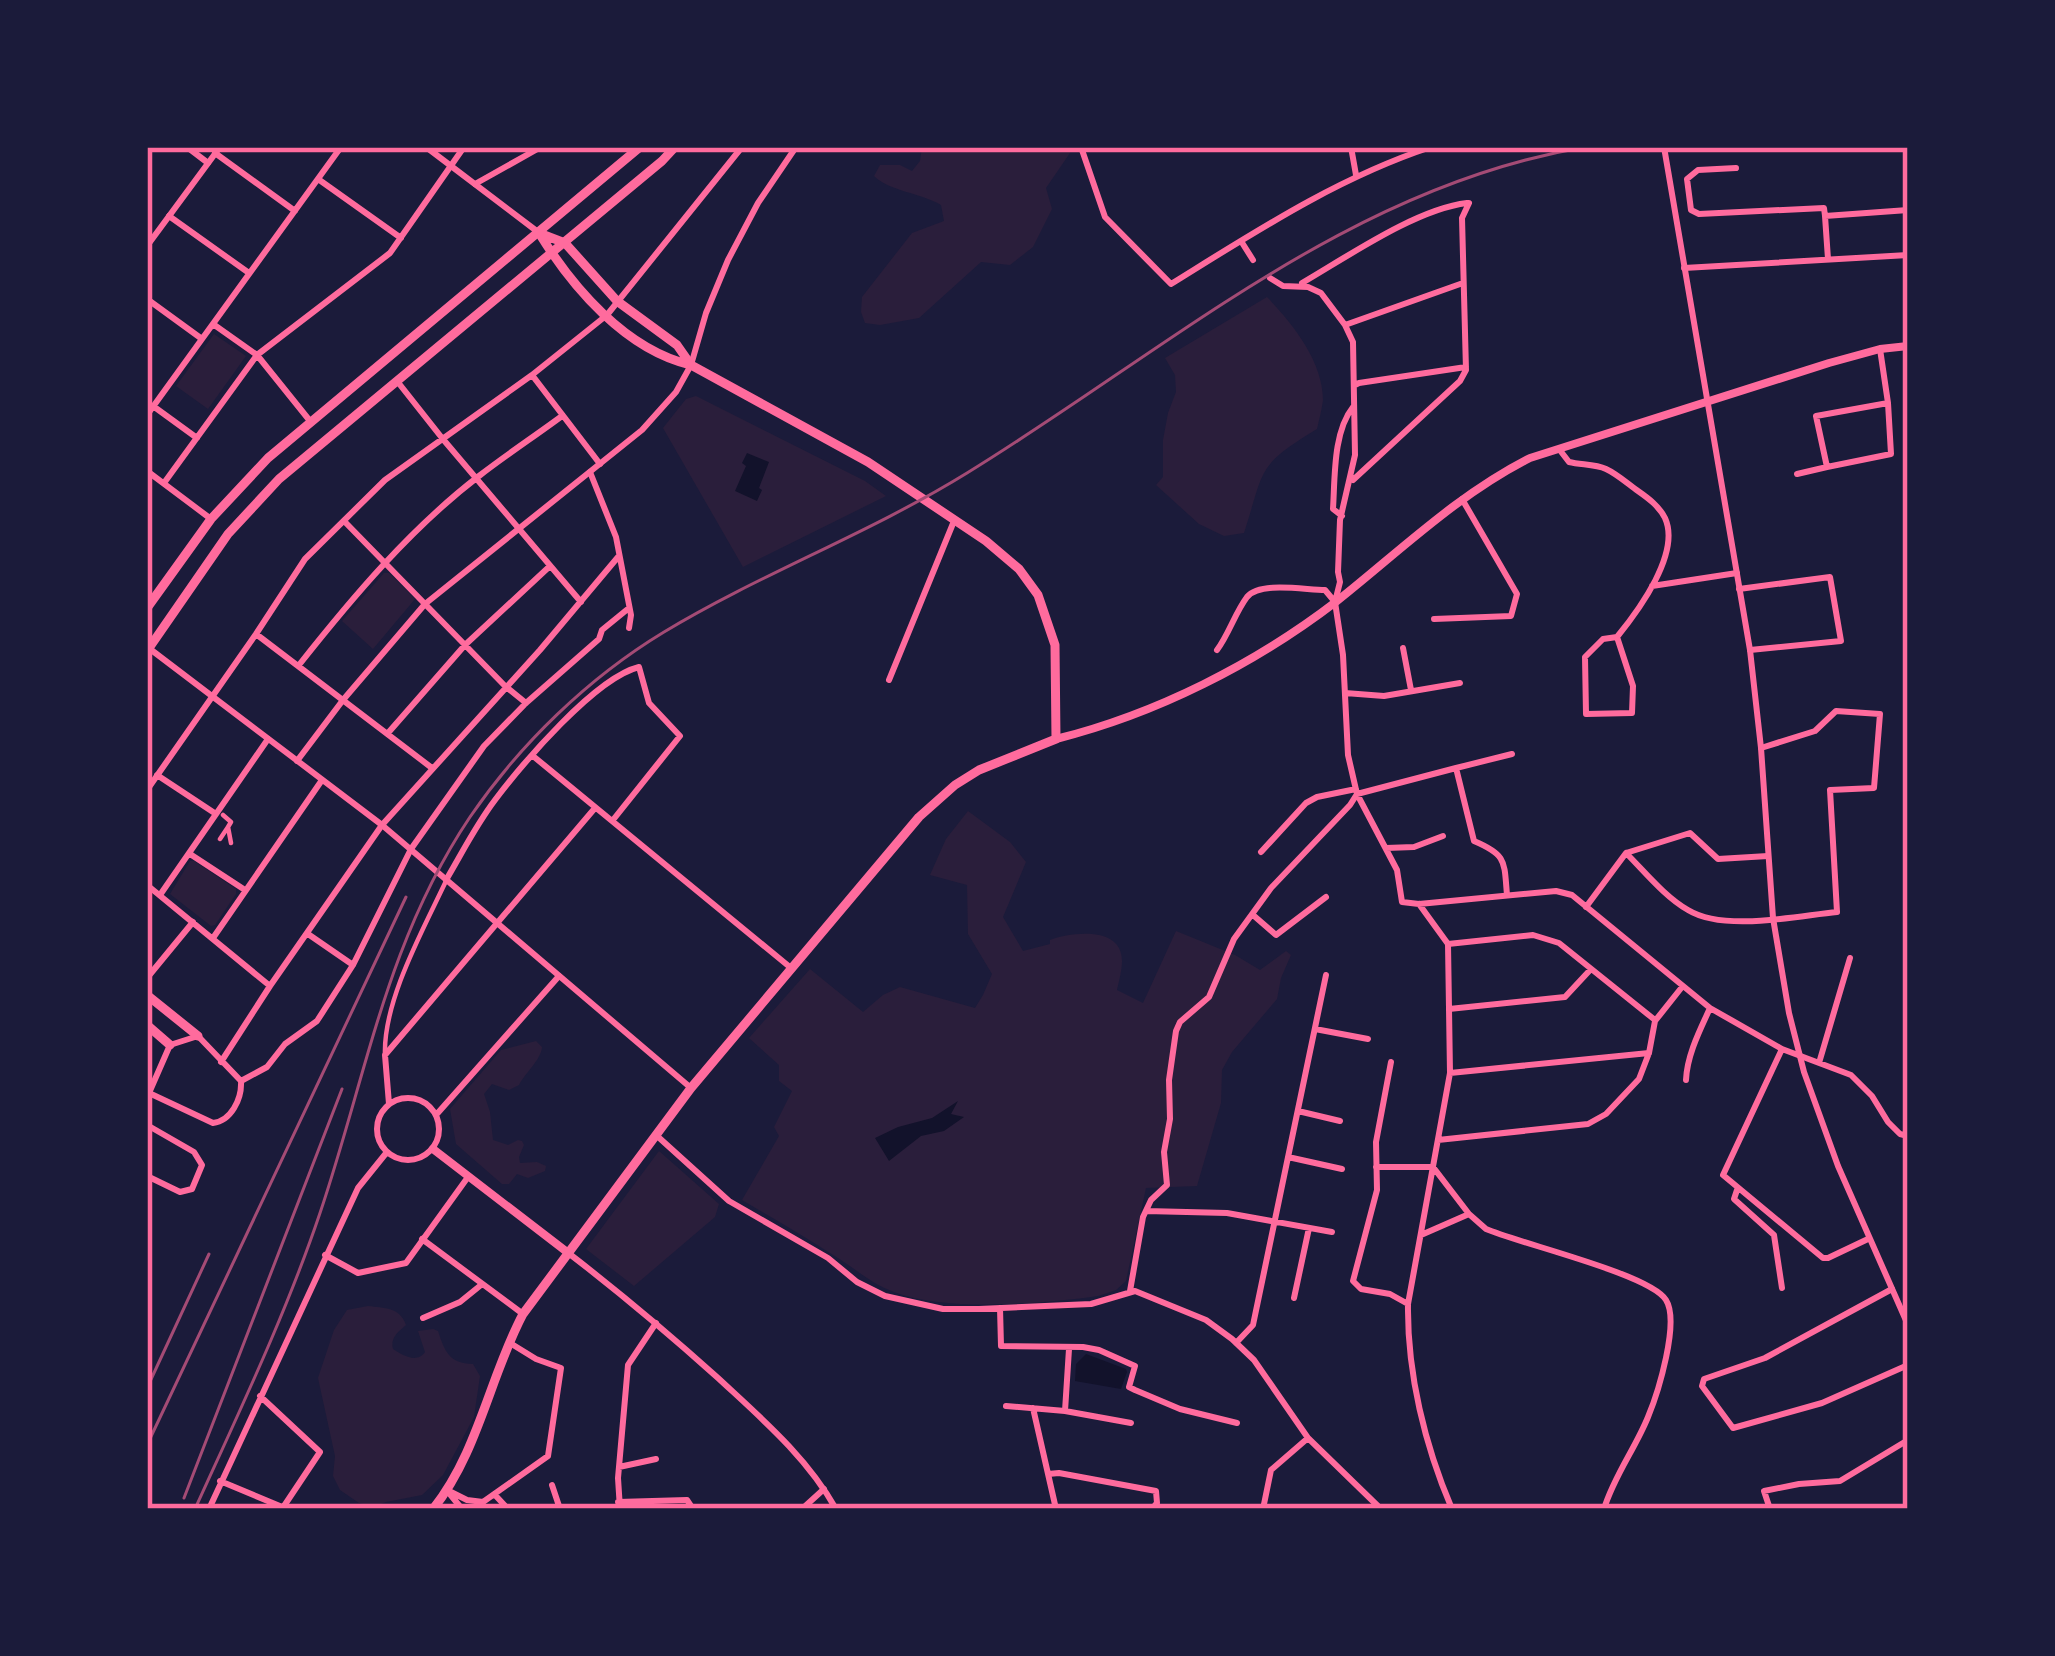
<svg xmlns="http://www.w3.org/2000/svg" width="2055" height="1656" viewBox="0 0 2055 1656" font-family="'DM Sans',sans-serif">
<style>
.green{fill:#2a1e3b}
.water{fill:#12122b}
.lines{fill:none;stroke-linecap:round;stroke-linejoin:round}
.pedestrian{stroke:#ff6b9d;stroke-width:4.5}
.minor{stroke:#ff6b9d;stroke-width:6}
.tertiary{stroke:#ff6b9d;stroke-width:6}
.secondary{stroke:#ff6b9d;stroke-width:8}
.primary{stroke:#ff6b9d;stroke-width:9}
.trunk{stroke:#ff6b9d;stroke-width:9}
.rail{stroke:#a44b75;stroke-width:3}
.neatline{fill:none;stroke:#ff6b9d;stroke-width:4.5}
</style>
<rect width="100%" height="100%" fill="#1b1b3a"/>
<path class="green" d="M922,147h148v6l-24,35 6,21 -19,38 -23,18 -29,-3 -62,56 -39,7 -15,-2 -4,-11 1,-15 50,-64 32,-12 -3,-16c-20,-12 -52,-14 -67,-29l6,-11h20l12,6 8,-10z
M1267,297c25,26 56,64 56,103 -1,9 -4,20 -6,29 -61,37 -52,39 -73,104l-20,3 -25,-12 -43,-39 7,-8v-37l5,-27 8,-21 -1,-17 -10,-17z
M214,334l32,22 -38,53 -32,-23z
M696,396l169,85 21,15 -143,71 -80,-139 23,-29z
M384,573h5l26,26 -42,50 -31,-28z
M968,811l42,31 16,20 -23,55 20,34 27,-7v-4c22,-8 72,-14 72,21 0,9 -3,20 -5,29l26,13 33,-72 59,24 25,15 26,-19 5,4 -10,23 -4,21 -45,53 -10,18 -1,33 -24,83 -51,2 -20,93 -10,9 -18,6c-57,8 -152,16 -204,-4 -22,-8 -37,-22 -56,-34 -31,-20 -64,-39 -96,-58l37,-64 -5,-9 18,-36 -13,-10v-16l-30,-27 61,-69 53,43 20,-17 17,-8 75,21 8,-13 9,-21 -24,-40 -1,-49 -37,-10 16,-36z
M190,861h4l42,28v5l-21,31 -4,1 -41,-32z
M536,1041l6,6c-1,13 -17,26 -23,38l-10,5 -17,-6 -8,10 6,18 3,28 15,5 10,-5 4,1 2,4 -5,12 1,6 17,-1 9,4 -1,5 -17,7 -11,-4 -8,10h-7l-46,-40 -6,-35 51,-59z
M659,1151l60,53 -4,13 -81,69 -48,-37z
M368,1306c16,2 32,1 38,19 -8,7 -16,13 -13,24 9,6 24,15 32,3l-7,-21 15,-2 5,2c7,21 11,32 35,33l7,12 -6,41 -31,58 -21,20 -36,7 -12,5 -15,-4 -19,-13 -7,-14 2,-20 -17,-78 16,-48 13,-20z"/>
<path class="water" d="M747,453l22,9 -10,26 3,2 -5,11 -22,-10 11,-25 -4,-3z
M958,1101l-7,13 13,3 -20,14 -23,5 -32,25 -14,-23 23,-11 34,-9z
M1086,1354l40,15 1,3 -6,17 -46,-8 1,-17z"/>
<g class="lines">
<path class="pedestrian" d="M223,815l8,7 -3,5 3,16
M220,839l8,-12
M385,1055c-2,-54 38,-125 61,-174"/>
<path class="minor" d="M187,147l21,16
M1081,147l24,70 66,67c84,-52 166,-106 260,-137
M1351,147l5,28
M215,153l80,58
M1736,168l-38,2 -11,9 4,31 8,4 125,-6 1,8 83,-6
M318,179l83,59
M475,184l66,-37
M169,216l80,57
M1825,216l3,43
M1241,241l12,19
M1684,268l224,-13
M1270,278l13,8 25,1 13,6 24,32 8,17 2,113 -15,65 -2,52 2,10 -5,20 8,53 5,100 9,39 40,76 5,32 17,2 137,-13 16,4 138,113 72,41 69,26 21,21 16,26 12,12 8,2
M1302,283c45,-26 114,-74 165,-80
M147,299l55,40
M213,324l44,31 53,66
M1345,325l118,-42
M1880,349l8,54 3,51 -64,13 -11,-51 72,-13
M532,375l68,89
M397,381l45,57 139,164
M1355,385l4,-2 107,-16
M153,406l44,32
M147,415l194,-268
M1559,449l10,13c12,3 26,2 37,7 11,5 22,15 32,22 10,7 21,15 27,27 16,35 -26,92 -48,119l16,49 -1,27 -46,1 -1,-57 18,-18 14,-2
M147,471l64,48
M590,472l26,65 15,78 -2,13
M1797,474l30,-7
M1353,480l107,-99 6,-11 -4,-152 7,-15
M164,483l93,-128 133,-102 74,-106
M1342,516l-9,-7c2,-31 0,-77 20,-102
M344,521l161,165 21,17
M1652,586l85,-13
M1739,589l91,-12 11,64 -91,9
M1434,619l77,-3 6,-22 -55,-95
M256,634l176,134
M1403,648l8,42
M1217,650c12,-16 18,-37 30,-53 13,-16 58,-7 78,-7l10,12
M299,665c53,-67 111,-136 180,-189 27,-21 56,-40 83,-60
M1345,693l39,3 76,-13
M388,733l77,-88 85,-79
M533,756l258,212
M1456,768l56,-14
M157,775l59,39
M147,790l109,-156 49,-75 80,-79 147,-105 75,-60 135,-168
M1386,848l28,-1 29,-11
M1261,852l45,-49 11,-6 39,-8
M1626,853c19,19 39,44 62,57 36,22 108,6 149,2l-7,-122 44,-2 6,-74 -44,-3 -21,20 -54,17
M190,854l55,36
M446,880c16,-27 30,-55 49,-80 28,-37 100,-122 144,-133l10,36 31,33 -67,84
M147,885l123,101
M160,895l108,-156
M1419,904l29,40 2,129 -42,231c-1,69 17,142 44,205
M1586,907l40,-54 64,-20 28,26 50,-3
M1253,915l23,20 50,-38
M308,934l45,31
M213,938l109,-158
M1448,944l85,-9 26,8 96,77
M147,978l46,-56
M1449,1009l116,-12 26,-28
M1315,1029l53,10
M198,1036l43,45c1,18 -10,40 -28,42l-64,-30 21,-48z
M1782,1049l-59,126 100,83h5l40,-19
M221,1062l49,-76 112,-161 158,-175 78,-93
M1391,1062l-15,80 1,48 -24,91 8,8 29,5 18,10
M1819,1063l31,-105
M1450,1073l199,-20
M1686,1080c1,-25 14,-50 24,-72
M241,1081l26,-14 18,-23 32,-23 36,-56 58,-116 73,-103 42,-43 73,-64 3,-9 27,-22
M377 1129a31 31 0 1 1 62 0a31 31 0 1 1-62 0Z
M389,1104l-4,-49 210,-247
M1298,1111l42,10
M436,1115l123,-139
M147,1125l47,27 8,13 -10,24 -12,3 -33,-16
M656,1135l73,66 99,57 29,24 28,14 58,13h36l112,-5 44,-13 71,29 26,19 22,21 54,78 73,71
M1438,1140l150,-16 18,-10 33,-35 10,-26 6,-32 27,-34
M1288,1157l54,12
M1376,1167h57l36,47 17,15c35,15 164,45 180,71 14,22 -8,93 -18,117 -13,32 -34,59 -44,92
M1737,1190l-3,9 40,36 8,53
M1146,1211l81,2 105,19
M1421,1235l48,-21
M422,1239l101,75
M325,1255l33,18 48,-10 62,-86
M1892,1289l-127,69 -61,21 -2,7 31,42 89,-25 86,-38
M1130,1291l13,-74 8,-17 16,-15 -3,-33 6,-33 -1,-39 7,-49 4,-9 29,-25 25,-58 37,-51 79,-83 7,-11 99,-26 18,73c33,14 30,20 33,54
M1294,1298l15,-70
M1000,1308l1,38 82,1 16,3 36,16 -6,21 6,3 45,19 57,14
M423,1318l37,-16 21,-17
M1236,1343l17,-18 73,-350
M260,1396l60,56 -38,57
M1006,1406l59,5 66,12
M1033,1408l23,101
M1065,1411l4,-62
M619,1467l37,-8
M1048,1474l11,-1 97,18 1,12 -5,6
M220,1481l67,28
M552,1485l7,21 -6,3
M447,1490l20,10 16,2 65,-46 13,-88 -25,-9 -26,-16
M449,1493l13,16
M495,1495l13,14
M618,1502l69,-2 6,9
M209,1509l149,-321 29,-36
M620,1509l-2,-31 10,-113 28,-42
M802,1509l22,-20
M1263,1509l8,-39 37,-32
M1770,1509l-6,-18 35,-7 41,-3 68,-41"/>
<path class="tertiary" d="M426,147l112,85
M1664,147l86,503 11,98 12,170 16,95 15,59 34,94 70,159
M147,246l73,-99
M150,649l232,176 309,263
M889,680l65,-159
M297,761l46,-61 82,-96 217,-174 34,-38 15,-27 15,-52 22,-53 30,-57 38,-56
M147,1096l2,-3
M567,1252c52,40 102,82 151,126 43,40 89,79 118,131"/>
<path class="secondary" d="M1056,739c100,-25 199,-75 281,-138 63,-50 120,-106 193,-143l299,-95 51,-14 28,-3
M433,1149l134,103"/>
<path class="primary" d="M539,233l26,10 52,58 60,44 14,20
M147,995l51,41
M147,1025l23,20
M433,1509c45,-56 57,-133 90,-195l168,-226 228,-271 36,-32 24,-15 77,-31 -1,-94 -17,-50 -19,-26 -33,-28 -118,-79 -177,-97c-65,-15 -118,-77 -152,-132"/>
<path class="trunk" d="M147,608l64,-89 57,-61 372,-311
M147,651l81,-117 51,-55 383,-318 13,-14"/>
<path class="rail" d="M147,1388l62,-134
M147,1445l259,-548
M184,1498l158,-409
M195,1509c44,-97 91,-195 125,-296 47,-139 66,-271 150,-396 50,-73 118,-139 194,-185 98,-59 206,-99 303,-159 199,-122 382,-287 619,-326"/>
</g>
<rect width="2055" height="1656" fill="none" stroke="#1b1b3a" stroke-width="300"/>
<rect x="150" y="150" width="1755" height="1356" class="neatline"/>
</svg>
